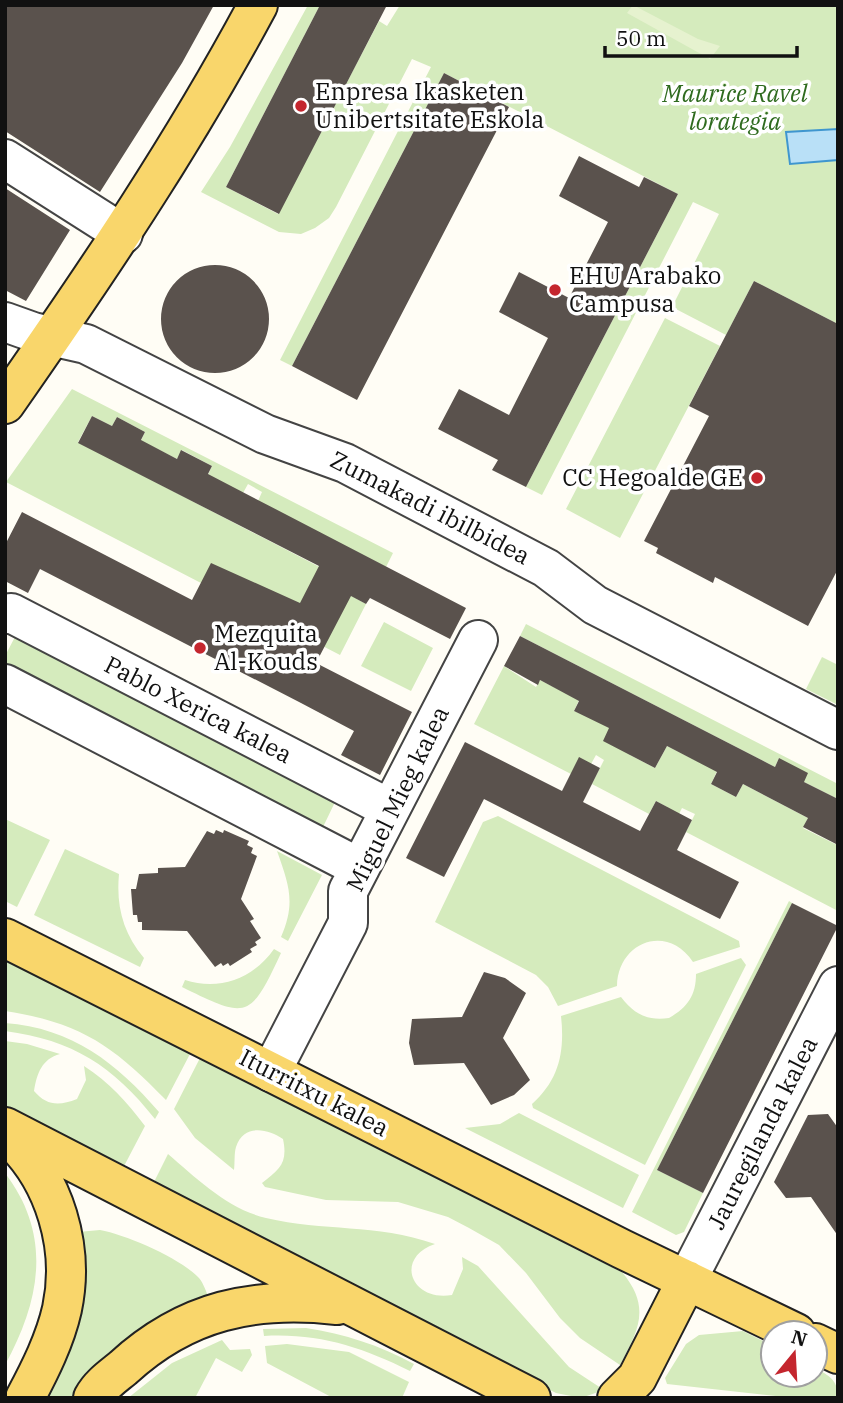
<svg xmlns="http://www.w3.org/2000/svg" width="843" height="1403" viewBox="0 0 843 1403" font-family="'IBM Plex Serif',serif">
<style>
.green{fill:#d5ebbd}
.pitch{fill:#e6f2cf}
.water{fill:#b9e0f7;stroke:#3f96cf;stroke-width:2}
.building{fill:#5a524d}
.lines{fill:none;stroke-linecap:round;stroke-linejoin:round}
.minor-casing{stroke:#444;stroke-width:42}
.major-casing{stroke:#222;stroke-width:42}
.minor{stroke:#fff;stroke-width:38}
.major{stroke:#f9d66b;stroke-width:38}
.poi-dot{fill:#c4262e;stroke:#fff;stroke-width:2.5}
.labels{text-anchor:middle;stroke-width:7;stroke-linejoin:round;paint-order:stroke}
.poi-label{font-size:24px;fill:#111;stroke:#fff;text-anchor:start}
.park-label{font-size:24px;font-style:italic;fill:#2f6b1f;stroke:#fff}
.street-label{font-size:24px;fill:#111;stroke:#fff}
</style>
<rect width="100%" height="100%" fill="#fffdf5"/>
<path class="green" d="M308,5h12l-94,182 52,27 101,-193 8,5 13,-21h438v319l-84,-43 -28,54 -54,-28 47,-93 -26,-12 -151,293 -16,-8 152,-293 -234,-121 -152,293 -12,-6 151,-293 -19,-8 -76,148 -7,11 -14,10 -14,6 -22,-2 -78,-40 29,-45z
M665,318l55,28 -100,192 -54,-29z
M72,389l321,164 -7,14 -128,-66 4,-9 -14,-8 -5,9 -35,-18 4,-9 -30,-16 -5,9 -36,-18 4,-9 -28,-15 -5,9 -20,-10 -14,26 284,147 -5,10 9,5 -26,51 -334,-173z
M384,622l49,26 -22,43 -50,-25z
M526,624l312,160v15l-34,-17 -25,-24 -4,9 -255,-131z
M16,635l320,165 -13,27 -318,-164v-7z
M822,657l16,8v40l-32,-16z
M504,666l32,21 4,-7 39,20 -5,11 65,24 -9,20 25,13 12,-22 50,25 -6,13 25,13 7,-13 65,34 -5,10 32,16 3,-4v71l-152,-79 9,-18 -13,-6 -9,18 -13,-6 7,-13 -11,-6 -7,13 -57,-30 12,-24 -8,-5 -5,9 -20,10 -97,-50z
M498,816l241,125 1,6 -47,15c-26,-39 -75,-20 -76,24l-59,20 -10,-19 -12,-12 -101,-53 48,-100z
M5,819l45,21 -33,67 -12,-6z
M65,849l54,25c-3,32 4,59 25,84l-4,9 -106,-52z
M277,851l45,24 -34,66 -7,-4c15,-34 8,-52 -4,-86z
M789,901l3,2 -135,267 46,23 -19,39 -8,3 -44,-23z
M274,949l7,4c-31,67 -34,66 -99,34l3,-7c34,11 68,-1 89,-31z
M741,958l5,7 -101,200 -112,-57 -1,-4c27,-24 33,-52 29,-88l60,-19c13,17 26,24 48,21 19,-11 27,-23 27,-44z
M5,960l185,94 -24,46c-53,-54 -84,-77 -161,-89z
M5,1023c67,5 112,40 154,89l-4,7c-42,-53 -82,-79 -150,-88z
M5,1041l22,3 33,10c-18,5 -23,19 -26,37 13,15 25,15 43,8l9,-19 -2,-14c25,16 43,36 61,60l-23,44 -117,-60z
M200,1058l422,214c29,35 17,57 -2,93l-40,-27 -20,-20 -34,-45 -27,-28 -30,-17 -21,-11 -50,-15 -72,-2 -61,-13 -3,-4c18,-14 26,-20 21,-44 -15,-10 -39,-16 -47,8 -2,6 -1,16 -2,23l-39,-32 -21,-29z
M519,1113l120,62 -16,33 -158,-80 35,-4z
M168,1154c29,25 60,55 98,64 58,14 109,5 169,26 -41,14 -24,58 17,51l11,-26 -1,-12 16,9 91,101 35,23 -23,8 -25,-5 -404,-207z
M5,1173c48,63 35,128 0,192z
M100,1230c27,5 80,28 99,48 5,6 7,14 10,20l-129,100h-40l38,-166z
M306,1328c39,6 73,17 108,36l-4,7c-49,-24 -91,-38 -146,-35l-1,-7z
M743,1331l30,15v29h42v-7c15,8 23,12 23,30h-44l-127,-14 -2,-6 21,-34 13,-9z
M222,1340l8,10 20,-1 2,6 -10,17 -26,-14 -21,40h-67l44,-35z
M287,1344l62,8 60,30 -7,16h-69l-66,-35 -2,-17z"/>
<path class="pitch" d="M633,5l65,34 22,7 -10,13 -83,-46z"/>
<path class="water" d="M838,129v31l-48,4 -4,-32z"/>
<path class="building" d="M5,5h209l-32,58 -82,129 -95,-61z
M320,5h67l-108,209 -53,-27z
M444,73l65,34 -152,293 -65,-34z
M579,156l60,31 5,-10 34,17 -152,293 -34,-17 6,-10 -60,-31 21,-40 50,26 39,-77 -49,-26 20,-40 50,26 39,-76 -49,-26z
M5,188l65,42 -44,71 -21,-11z
M161 319a54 54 0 1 1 108 0a54 54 0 1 1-108 0Z
M754,281l84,43v245l-30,57 -93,-49 -2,6 -57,-30 2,-5 -14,-7 65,-125 -20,-10z
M92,416l20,10 5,-9 28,15 -4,8 36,19 4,-9 31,16 -4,8 258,134 -16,31 -80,-41 -4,6 -15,-8 -35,67 96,49 -32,63 -39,-20 13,-24 -53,-28 -261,-134 -12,24 -23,-12v-36l17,-33 170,88 19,-37 89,40 19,-37 -241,-123z
M520,636l255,131 4,-9 29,15 -4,9 34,17v46l-35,-18 5,-9 -65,-34 -7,13 -25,-13 6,-12 -50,-26 -12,22 -52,-27 6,-13 -35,-17 5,-10 -39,-21 -2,5 -34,-19z
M465,742l97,49 17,-34 21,11 -17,34 57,29 16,-30 36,19 -15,30 62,32 -19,37 -236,-120 -40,78 -38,-19z
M216,830l7,3 1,-3 25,11 -2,4 6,3 -2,5 6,3 -16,43 13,20 -4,2 11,17 -6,4 2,3 -7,4 2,3 -22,14 -2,-3 -5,3 -2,-3 -6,4 -28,-36 -45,-1v-8h-4l-1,-7h-4l-2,-26h5l3,-15 19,-1v-5l27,-1 22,-36 7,3z
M792,903l46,23 -135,267 -46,-23z
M484,972l21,6 21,15 -23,45 27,42 -16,15 -23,10 -27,-42 -50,2 -5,-22 3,-24 50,-2z
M828,1114l10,14v108l-27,-39 -25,1 -12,-16 34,-67z"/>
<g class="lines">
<defs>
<path id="minor" d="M5,159l118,75
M5,322l28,10 53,12 179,90 80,29 201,105 49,37 243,125
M5,614l6,-1 379,196
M5,684l355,184
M271,1072l77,-149v-32l130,-251
M687,1280l151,-294"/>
<path id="major" d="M5,404c91,-130 178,-259 253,-399
M5,938l617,311 174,84
M5,1127l526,271
M9,1137c46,42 66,111 53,172 -7,31 -22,61 -37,89
M815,1343l23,11
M93,1398c7,-13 19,-21 30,-30 63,-58 131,-72 214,-63
M617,1398l20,-20 50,-98"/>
</defs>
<use href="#minor" class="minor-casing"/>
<use href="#major" class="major-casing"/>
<use href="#minor" class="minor"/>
<use href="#major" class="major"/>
</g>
<g class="poi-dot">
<circle cx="301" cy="106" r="7"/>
<circle cx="555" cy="290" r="7"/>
<circle cx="757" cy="478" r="7"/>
<circle cx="200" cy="648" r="7"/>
</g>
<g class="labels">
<g class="poi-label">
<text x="315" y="100">Enpresa Ikasketen<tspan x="315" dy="28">Unibertsitate Eskola</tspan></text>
<text x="569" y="284">EHU Arabako<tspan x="569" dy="28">Campusa</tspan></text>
<text x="743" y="486" text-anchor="end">CC Hegoalde GE</text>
<text x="214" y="642">Mezquita<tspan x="214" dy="28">Al-Kouds</tspan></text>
</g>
<g class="park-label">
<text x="735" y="102">Maurice Ravel<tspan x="735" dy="28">lorategia</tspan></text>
</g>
<g class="street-label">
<text transform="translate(430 508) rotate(27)" y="8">Zumakadi ibilbidea</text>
<text transform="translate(198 710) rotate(27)" y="8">Pablo Xerica kalea</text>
<text transform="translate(398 799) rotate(-64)" y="8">Miguel Mieg kalea</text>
<text transform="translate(314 1093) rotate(27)" y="8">Iturritxu kalea</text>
<text transform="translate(763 1133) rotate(-63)" y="8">Jauregilanda kalea</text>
</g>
</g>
<rect width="843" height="1403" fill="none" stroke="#111111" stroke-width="14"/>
<g transform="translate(794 1354) rotate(18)"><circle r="33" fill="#ffffff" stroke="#a0a0a0" stroke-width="2"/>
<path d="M0-5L12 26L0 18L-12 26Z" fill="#c4262e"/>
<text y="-10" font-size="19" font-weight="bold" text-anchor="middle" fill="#111111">N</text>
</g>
<path d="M605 46v10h192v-10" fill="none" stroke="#111111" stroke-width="3.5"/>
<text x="616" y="46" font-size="21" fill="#111111" stroke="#ffffff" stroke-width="5" paint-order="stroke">50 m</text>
</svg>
